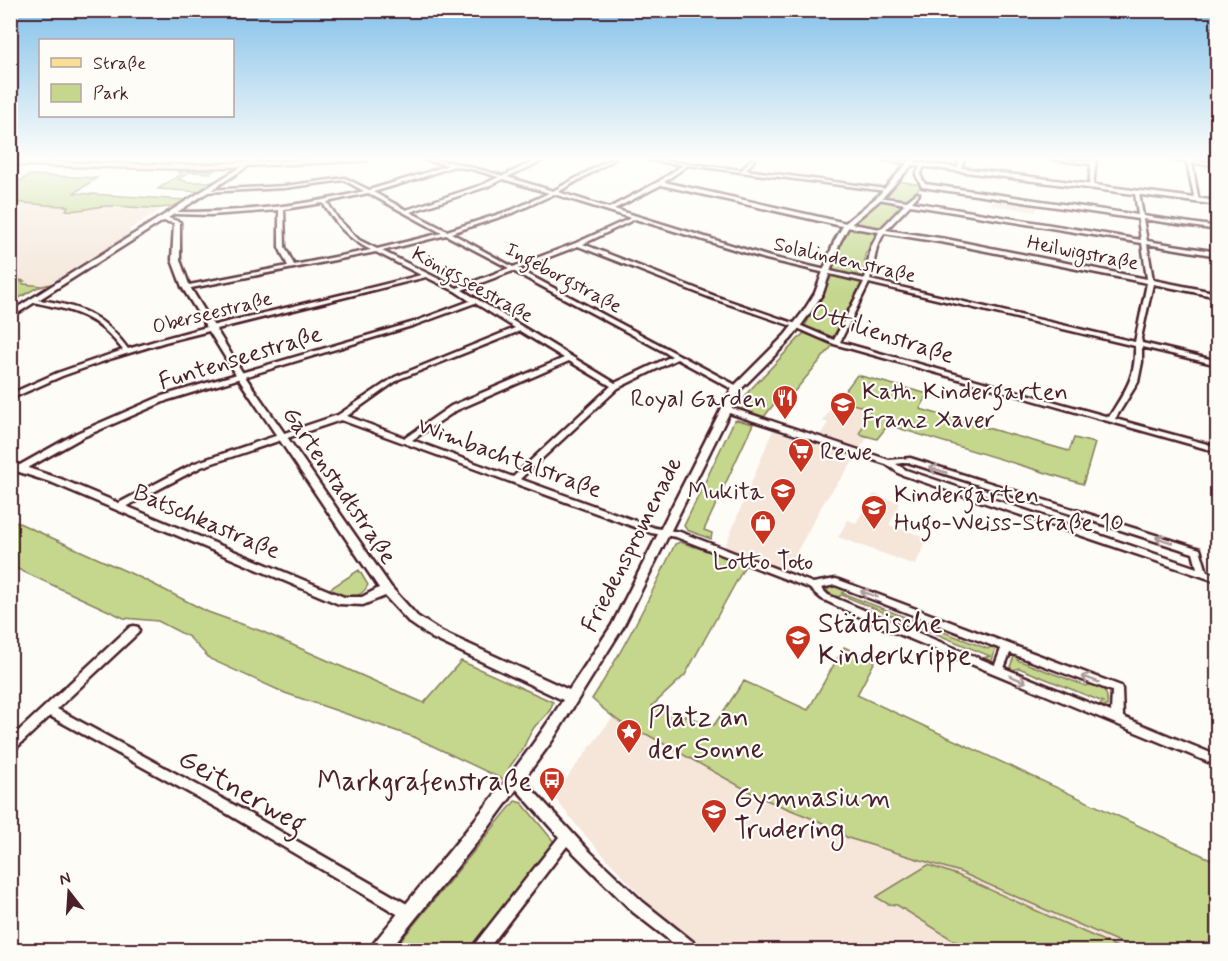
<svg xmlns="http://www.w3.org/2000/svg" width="1228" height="961" viewBox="0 0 1228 961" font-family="Mynerve,sans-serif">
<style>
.built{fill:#f5e6d9}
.green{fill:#c4d78c;stroke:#877b5c;stroke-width:1.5}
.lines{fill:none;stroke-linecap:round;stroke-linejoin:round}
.minor-casing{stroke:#4a1f2b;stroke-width:5}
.tertiary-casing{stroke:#4a1f2b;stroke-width:5}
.primary-casing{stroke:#4a1f2b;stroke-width:4}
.minor{fill:#fdfcf7;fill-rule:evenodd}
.tertiary{fill:#fdfcf7;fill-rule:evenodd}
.primary{fill:#f9df96;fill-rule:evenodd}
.oneway{stroke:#ac999b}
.labels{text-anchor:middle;stroke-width:4.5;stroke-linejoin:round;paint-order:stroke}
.far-street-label{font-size:20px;fill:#4a1f2b;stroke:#fdfcf7}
.street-label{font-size:24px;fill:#4a1f2b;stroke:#fdfcf7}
.poi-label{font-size:24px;fill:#4a1f2b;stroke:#fdfcf7;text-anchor:start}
.near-poi-label{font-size:28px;fill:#4a1f2b;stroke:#fdfcf7;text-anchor:start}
.near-street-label{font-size:28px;fill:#4a1f2b;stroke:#fdfcf7}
</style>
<rect width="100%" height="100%" fill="#fdfcf7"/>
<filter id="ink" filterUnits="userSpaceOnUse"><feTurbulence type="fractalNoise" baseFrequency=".0167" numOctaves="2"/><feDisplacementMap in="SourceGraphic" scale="12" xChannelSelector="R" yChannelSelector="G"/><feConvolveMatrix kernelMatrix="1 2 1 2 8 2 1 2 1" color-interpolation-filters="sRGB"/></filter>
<g filter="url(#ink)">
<path class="built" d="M995,196l43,7 -2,9 -44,-7z
M10,200l108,6 43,4 -31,19 1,4 -88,55 -32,-3z
M838,400l34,9 -13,24 9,4 -8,11 -40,-13 8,-12 -5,-2 11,-18z
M773,430l84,26 -33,46 -41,75 -62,-21z
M874,494l26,9 -11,22 39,13 -13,27 -77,-28 10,-17 8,3z
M613,717l20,14 15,4 111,62 64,26 25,15 112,34 177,78h-432l-59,-49 -64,-69 -29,-36z"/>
<path class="green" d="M215,170l-4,3 -21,-1 -12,7 10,3h27l-14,10 -43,-3 24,-16 -3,-1 2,-1z
M30,175l67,3 -23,15 113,7c-21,14 -54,6 -79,6 -14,0 -27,6 -42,4l2,-4c-20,0 -38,-3 -57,-4v-16z
M899,181l23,4 -14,16 -23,-3z
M882,200l24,4 -23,24 -31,-4z
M850,227l29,4 -14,24 -1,23 -32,-6 9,-28z
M832,276l31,7 -30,54 -28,-11z
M20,280l4,1 -3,1 3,2 18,2 9,-2 -15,4 -25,15v-21z
M804,333l29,12 -39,47 -11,9 -6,-1 -13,17 -25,-9 9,-16z
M857,375l71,19 -8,15 149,42 5,-13 21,5 -12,41 -195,-59 -11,14 -18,-5 12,-25 -33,-9z
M737,420l16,4 -49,106 8,3 -1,6 -24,-9 -3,-4 50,-105z
M10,519l131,59 67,34 53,19 163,72 37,-42 92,41c-2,11 -10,16 -17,23 -5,6 -7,11 -10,17 -5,14 -18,21 -22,38l-90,-43 -129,-44 -75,-34 -21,-22 -31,-16 -34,-3 -113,-52z
M680,542l66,22 -61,111 -33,31 62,19 30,-44 64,29 36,-63 31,14 -18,34 360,167v88h-80l-177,-78 -112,-34 -25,-15 -64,-26 -111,-62c-23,-6 -39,-21 -56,-36 32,-50 58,-101 83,-155z
M359,570l9,15c-9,18 -25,11 -40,5z
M836,585l11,4 -5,4 146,56 5,-4 3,2 -4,14 -9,-3 7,-2 -148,-61 -5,2 -10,-5 2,-5z
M1015,654l6,2 -4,4 69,26 7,-2c11,4 16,9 14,22h-9l5,-4 -84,-34 -7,2 -2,-3z
M515,801l7,2 33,40 -84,107h-78z
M928,865l29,10 167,75h-155l-72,-45 -9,-1 -12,-7z"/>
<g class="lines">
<defs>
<path id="minor" d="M422,159h7l26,4 48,13 36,-17h5v1l-37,17 46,14 58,-32h4l-57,33 51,16 49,-26 25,-17 -34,-5 -2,-1 95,11 9,-11h4l-9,11 140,19 2,1 -2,1 -198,-26 -24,17 182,41 35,6 24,-25 -26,-5 -2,-1v-1l30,4 10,-8 2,1 -7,8 229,38 -3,-21 -216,-32 -6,-12 5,-11 2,-1 2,1 -5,11 5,9 213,31 -3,-22 2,-1 2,1 4,23 75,11v3l-75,-11 4,22 71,11v4l-71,-12 6,36 65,13v4l-65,-13 -12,54 1,5 76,18v4l-76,-18v15l-4,20 -23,37 103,28v5l-384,-108 -39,-17 -84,-29 -133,-52 -60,23 223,119 -1,2h-6l-57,-31 -59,29 -98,91 135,49 25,4 133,51 23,-4 3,1 282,106 1,3 1,28 95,39v10l-334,-138 -62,-29 -13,-11 -133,-51 -25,-4 -310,-113 -140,47 -80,42 -3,1 -4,-3 1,-2 80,-42 143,-48 57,-38 120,-49 -40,-25 -60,22 -247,75 -85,37 -57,32h-6l-1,-2 1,-2 57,-32 85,-37 249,-73 59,-22 -15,-10 -29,-14 -261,65 -52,16 -51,18 -52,23v-5l47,-21 66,-23c-28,-36 -48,-39 -90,-48v-2c8,0 16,1 24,3 33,7 51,19 71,46 97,-30 196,-48 293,-74l-45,-23 -190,37 -3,-2 1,-1 104,-20 -9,-19v-37l-69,5 -36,-1 -2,-1 2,-1c64,0 128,-5 190,-21l-20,-11 -60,8 -79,4v-2h2l77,-4 61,-8 24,12 50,-15 29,-10zM454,166l21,4 24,7 -17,8 -76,25 -33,-18 50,-15zM503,179l46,14 -37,17 -65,21 -37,-19 76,-25zM661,185l185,42 33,5 -8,15 -6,32 -95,-22 -156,-48zM368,193l74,40 -65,16 -18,-9 -21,-21 -11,-17zM554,194l77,24 -55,25 -63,24 -62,-34 64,-21zM323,203c14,22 24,35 48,47l-77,15 -9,-18 -1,-38zM910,205l232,38 5,36 -201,-40 -60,-9zM635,219l131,40 98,23 -30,58 -35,-15 -84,-29 -132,-52zM884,233l62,10 201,40 -12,59 -265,-62 7,-33zM446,235l63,33 -52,20 -75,-37zM513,271l159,85 -57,27 -153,-93zM869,283l266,63c1,32 -10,45 -26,71l-269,-75zM520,331l44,27 -113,48 -46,32 -58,-22 52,-37zM569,361l42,25 -98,91 -101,-37 45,-30zM835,585l166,64 -6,16 -103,-43 -64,-27 -7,-7zM1010,653l102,38 -1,21 -107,-44z
M880,159h8l25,4 -2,1z
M960,159h4l-3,10 -2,1 -2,-1z
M1051,159h11l30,3v-3h4l-3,28 -2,1 -2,-1 2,-23z
M1165,159h11l42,4v2l-26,-2 7,39 -4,-1 -8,-39z
M723,407h6l160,53 21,-2 290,91 7,23 11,3v7l-318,-108 -14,-10 -163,-53 -1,-2zM907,462l286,91 4,15 -291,-98 -10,-6z
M134,626l4,1 1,3 -1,3 -81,76 177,96 180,103 2,5 -2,5 -5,2 -5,-2 -178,-105 -176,-97 -36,34 -4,2v-13l120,-112z
M516,775l4,1 67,73 56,53 54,43 2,5h-17l-49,-38 -66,-66 -80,104h-15l2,-5 85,-108 -47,-53 -2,-4 2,-4z"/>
<path id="tertiary" d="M253,159h6l-91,59 12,4v38l10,27 54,88 147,212 26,29 25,16 127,58 43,-65 120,-237 53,-53 18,-23 12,-19 19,-51 10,-18 33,-27 34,-38h5l-1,3 303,39v4l-306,-40 -31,34 -32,27 -9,16 -17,51 -13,20 -19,26 -50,50 -118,238 -71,114 -66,90 -96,119h-20l3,-6c65,-80 134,-158 190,-244l-131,-62 -23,-16 -24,-26 -22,9 -24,-1 -286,-121 -43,-14v-7l51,17 283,118h18l17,-9 -143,-213 -54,-88 -10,-27 2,-37 -11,-2 -153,97v-6z"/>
<path id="primary" d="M327,159h43l-4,2 -183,8 -173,-4v-4l173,4z"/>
</defs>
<use href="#minor" class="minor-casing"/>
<use href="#tertiary" class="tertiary-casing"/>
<use href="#primary" class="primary-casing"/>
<use href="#minor" class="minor"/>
<use href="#tertiary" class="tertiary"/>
<use href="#primary" class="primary"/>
</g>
<defs><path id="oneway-shaft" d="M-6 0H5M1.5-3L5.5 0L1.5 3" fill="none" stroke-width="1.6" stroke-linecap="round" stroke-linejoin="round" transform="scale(1.5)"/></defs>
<g class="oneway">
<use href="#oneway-shaft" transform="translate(938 470) rotate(-163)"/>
<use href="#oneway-shaft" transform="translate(1164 540) rotate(-162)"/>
<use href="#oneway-shaft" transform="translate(869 594) rotate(-159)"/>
<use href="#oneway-shaft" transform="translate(1018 679) rotate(22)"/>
<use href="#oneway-shaft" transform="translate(1090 679) rotate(-159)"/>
</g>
</g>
<linearGradient id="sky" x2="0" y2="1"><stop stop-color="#82c0e9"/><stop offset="0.54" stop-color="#fefefb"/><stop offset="1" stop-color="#fefefb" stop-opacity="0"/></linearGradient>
<rect width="1228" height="293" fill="url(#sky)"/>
<defs>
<symbol id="restaurant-pin" viewBox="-11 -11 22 30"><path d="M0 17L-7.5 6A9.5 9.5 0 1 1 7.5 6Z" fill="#c8321e" stroke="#fdfcf7"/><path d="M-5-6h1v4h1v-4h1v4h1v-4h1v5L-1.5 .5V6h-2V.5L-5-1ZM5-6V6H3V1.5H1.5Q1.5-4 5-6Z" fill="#fff"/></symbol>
<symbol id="school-pin" viewBox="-11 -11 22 30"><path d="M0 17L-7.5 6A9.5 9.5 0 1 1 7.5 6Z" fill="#c8321e" stroke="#fdfcf7"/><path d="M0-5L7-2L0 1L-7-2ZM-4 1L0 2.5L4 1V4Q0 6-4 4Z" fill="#fff"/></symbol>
<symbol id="supermarket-pin" viewBox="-11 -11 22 30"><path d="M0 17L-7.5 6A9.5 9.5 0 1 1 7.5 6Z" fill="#c8321e" stroke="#fdfcf7"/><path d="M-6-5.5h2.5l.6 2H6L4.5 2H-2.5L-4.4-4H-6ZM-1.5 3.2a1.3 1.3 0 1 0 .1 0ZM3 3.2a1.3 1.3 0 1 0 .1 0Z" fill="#fff"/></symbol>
<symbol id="shop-pin" viewBox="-11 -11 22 30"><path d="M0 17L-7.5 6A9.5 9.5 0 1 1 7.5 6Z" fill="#c8321e" stroke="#fdfcf7"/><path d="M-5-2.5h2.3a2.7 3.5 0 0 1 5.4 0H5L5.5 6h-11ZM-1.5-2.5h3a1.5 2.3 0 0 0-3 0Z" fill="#fff"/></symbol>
<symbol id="sight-pin" viewBox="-11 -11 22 30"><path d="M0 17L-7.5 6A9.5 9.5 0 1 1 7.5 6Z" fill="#c8321e" stroke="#fdfcf7"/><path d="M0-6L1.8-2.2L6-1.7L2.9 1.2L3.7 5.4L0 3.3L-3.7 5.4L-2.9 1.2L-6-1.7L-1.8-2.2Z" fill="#fff"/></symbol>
<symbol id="bus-pin" viewBox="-11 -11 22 30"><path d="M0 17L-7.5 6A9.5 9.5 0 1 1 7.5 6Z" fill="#c8321e" stroke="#fdfcf7"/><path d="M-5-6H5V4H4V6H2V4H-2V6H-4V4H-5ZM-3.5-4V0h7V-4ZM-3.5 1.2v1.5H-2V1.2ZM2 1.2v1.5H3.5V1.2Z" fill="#fff"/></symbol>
</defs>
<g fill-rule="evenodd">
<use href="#restaurant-pin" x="770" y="383" width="30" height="40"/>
<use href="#school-pin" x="828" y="390" width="30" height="40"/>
<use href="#supermarket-pin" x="786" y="436" width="30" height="40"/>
<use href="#school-pin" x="768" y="476" width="30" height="40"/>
<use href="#school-pin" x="859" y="493" width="30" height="40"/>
<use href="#shop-pin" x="748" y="508" width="30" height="40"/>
<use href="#school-pin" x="783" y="623" width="30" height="40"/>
<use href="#sight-pin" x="614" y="717" width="30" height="40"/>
<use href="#bus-pin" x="537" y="765" width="30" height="40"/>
<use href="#school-pin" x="699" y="797" width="30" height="40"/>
</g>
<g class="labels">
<g class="far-street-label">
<text transform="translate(1083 252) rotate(11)" y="7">Heilwigstraße</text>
<text transform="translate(845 259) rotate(13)" y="7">Solalindenstraße</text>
<text transform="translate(564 277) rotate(28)" y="7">Ingeborgstraße</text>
<text transform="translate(473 284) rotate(29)" y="7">Königsseestraße</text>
<text transform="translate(212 312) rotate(-14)" y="7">Oberseestraße</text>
</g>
<g class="street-label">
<text transform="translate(883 333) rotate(18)" y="8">Ottilienstraße</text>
<text transform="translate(240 357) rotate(-17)" y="8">Funtenseestraße</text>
<text transform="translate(510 457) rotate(20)" y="8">Wimbachtalstraße</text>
<text transform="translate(340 485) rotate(56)" y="8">Gartenstadtstraße</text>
<text transform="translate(207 521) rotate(23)" y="8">Batschkastraße</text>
<text transform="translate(631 544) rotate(-63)" y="8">Friedenspromenade</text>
</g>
<g class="poi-label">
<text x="862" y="399">Kath. Kindergarten<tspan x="862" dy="28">Franz Xaver</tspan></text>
<text x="766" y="406" text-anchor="end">Royal Garden</text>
<text x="820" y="459">Rewe</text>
<text x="764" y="499" text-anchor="end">Mukita</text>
<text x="894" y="502">Kindergarten<tspan x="894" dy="28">Hugo-Weiss-Straße 10</tspan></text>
<text x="763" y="569" text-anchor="middle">Lotto Toto</text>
</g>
<g class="near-poi-label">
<text x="818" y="632">Städtische<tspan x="818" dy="32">Kinderkrippe</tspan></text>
<text x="648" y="726">Platz an<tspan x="648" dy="32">der Sonne</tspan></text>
<text x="532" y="790" text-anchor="end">Markgrafenstraße</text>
<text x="734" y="806">Gymnasium<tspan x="734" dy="32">Trudering</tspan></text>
</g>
<g class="near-street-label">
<text transform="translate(243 790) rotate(30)" y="10">Geitnerweg</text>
</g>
</g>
<rect width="1228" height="961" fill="none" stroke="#fdfcf7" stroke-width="36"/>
<rect x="18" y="18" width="1192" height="925" fill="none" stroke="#4a1f2b" stroke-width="2" filter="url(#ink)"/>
<rect x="39" y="39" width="195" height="78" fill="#fdfcf7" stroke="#b5a4a5" stroke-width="1.5"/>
<rect x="51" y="58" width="30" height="9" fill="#f9df96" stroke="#b5a4a5" stroke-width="1.5"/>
<text x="93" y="69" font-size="18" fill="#4a1f2b">Straße</text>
<rect x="51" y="84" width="30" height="18" fill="#c4d78c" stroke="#b5a4a5" stroke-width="1.5"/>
<text x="93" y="99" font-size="18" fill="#4a1f2b">Park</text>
<g transform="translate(69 892) rotate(343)" stroke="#fdfcf7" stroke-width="4.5" paint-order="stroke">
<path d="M0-4.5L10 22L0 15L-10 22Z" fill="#4a1f2b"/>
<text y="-9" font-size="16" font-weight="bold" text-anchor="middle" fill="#4a1f2b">N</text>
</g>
</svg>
